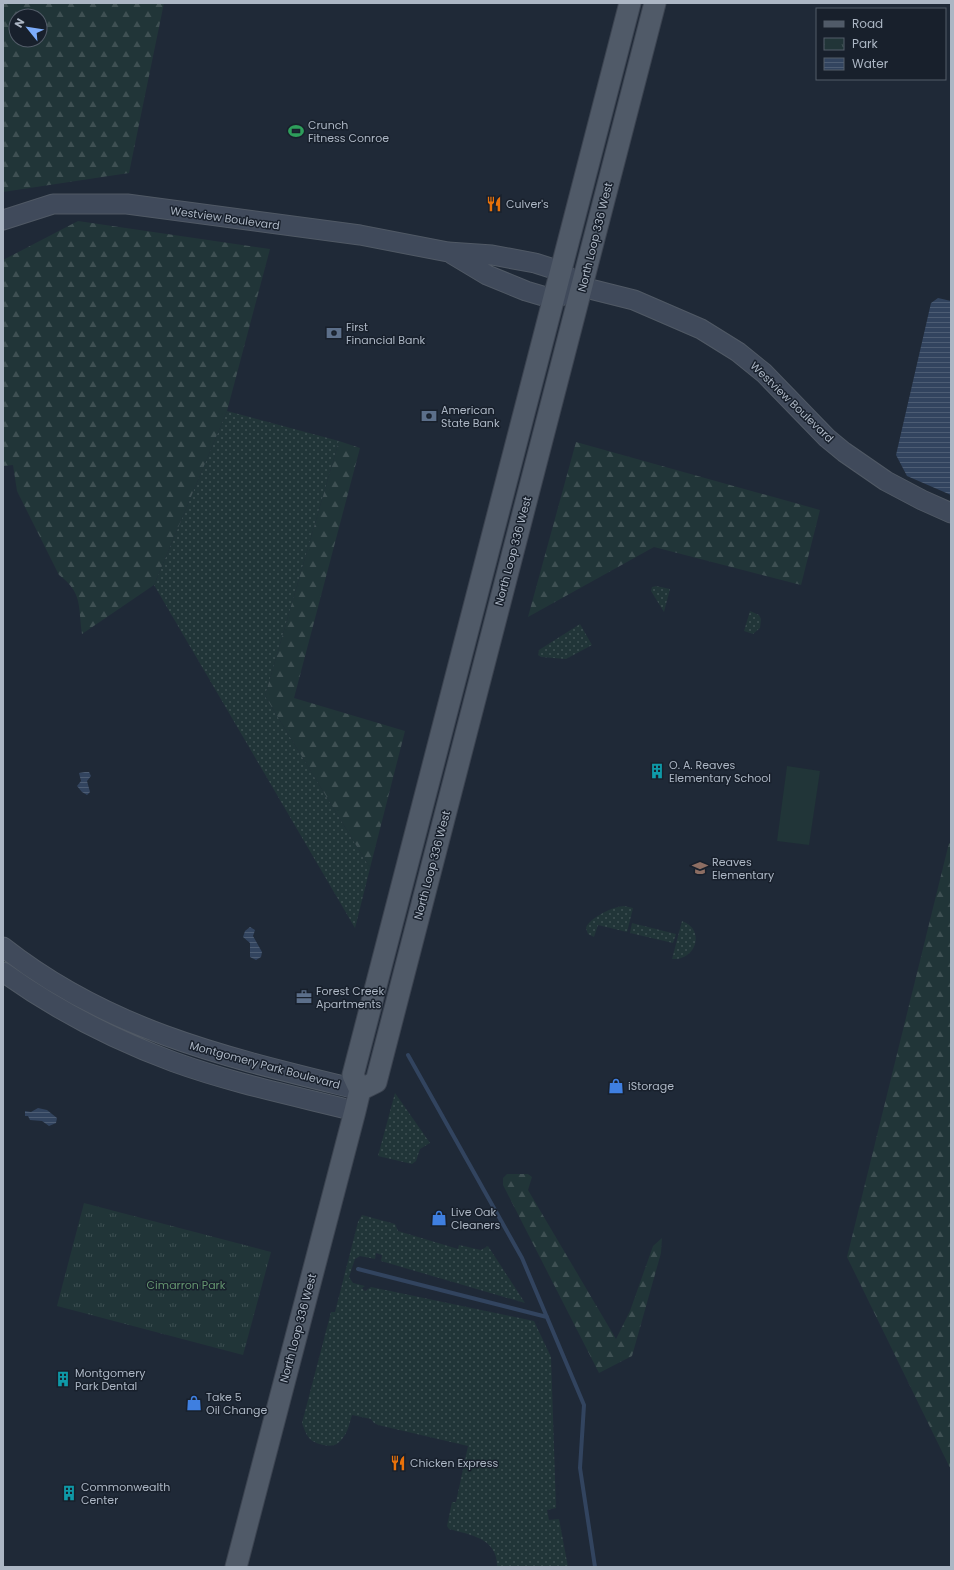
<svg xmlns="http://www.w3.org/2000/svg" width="954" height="1570" viewBox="0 0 954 1570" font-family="Poppins,sans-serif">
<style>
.grass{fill:url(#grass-dots)}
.forest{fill:url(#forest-firs);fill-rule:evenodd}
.park{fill:url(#park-tufts)}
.pitch{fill:#213538}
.water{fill:url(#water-rules)}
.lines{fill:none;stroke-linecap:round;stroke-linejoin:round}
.stream{stroke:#32445f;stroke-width:4}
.secondary-casing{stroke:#505965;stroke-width:21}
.primary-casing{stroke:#3c4451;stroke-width:23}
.secondary{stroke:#404a5b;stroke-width:19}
.primary{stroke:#505a68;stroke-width:21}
.labels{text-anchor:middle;stroke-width:3;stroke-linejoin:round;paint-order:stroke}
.poi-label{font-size:11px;fill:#acb6c4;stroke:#18202c;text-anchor:start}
.street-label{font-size:11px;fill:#acb6c4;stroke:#18202c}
.park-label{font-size:11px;fill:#64956f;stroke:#18202c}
</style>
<defs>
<pattern id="grass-dots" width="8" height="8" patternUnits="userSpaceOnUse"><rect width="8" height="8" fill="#213538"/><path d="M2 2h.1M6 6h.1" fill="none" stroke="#3f5053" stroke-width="1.8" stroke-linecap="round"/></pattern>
<pattern id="forest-firs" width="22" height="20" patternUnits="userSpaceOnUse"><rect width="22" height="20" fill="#213538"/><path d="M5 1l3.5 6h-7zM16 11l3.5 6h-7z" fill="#3f5053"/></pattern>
<pattern id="park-tufts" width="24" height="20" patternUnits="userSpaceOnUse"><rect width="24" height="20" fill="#213538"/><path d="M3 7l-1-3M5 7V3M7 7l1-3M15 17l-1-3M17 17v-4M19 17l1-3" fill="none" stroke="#3f5053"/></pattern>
<pattern id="water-rules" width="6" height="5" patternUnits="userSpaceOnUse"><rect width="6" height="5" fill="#32445f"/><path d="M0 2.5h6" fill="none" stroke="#4d5d74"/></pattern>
</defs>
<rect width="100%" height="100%" fill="#1f2937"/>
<path class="grass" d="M227,411l112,30 -74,255 105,172 -15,60 -201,-343z
M656,586l14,3 -6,23 -13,-21 1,-4z
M750,611l9,4 2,4 -1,9 -7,6 -9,-3z
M580,624l12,21 -26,14 -25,-2 -3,-2 1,-5z
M624,906l9,2 -6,24 -29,-7 -4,12 -6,-3 -2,-6c3,-10 28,-22 38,-22z
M682,921c23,8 15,38 -8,38h-2z
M632,923l44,11 -3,9 -43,-10z
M3,953l122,77v3h-4l-102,-58 -16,-12z
M395,1093l35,50 -10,6 -4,12 -4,3 -34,-8z
M362,1215l33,9 3,7 60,18 1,-4 22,5 7,-4 37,57 -144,-42 1,-6 -6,-2 -1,6 -15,-3 -5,3 -6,18 4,6 12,3 -3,2 3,3 6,-4 163,34 17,36 5,151 -9,2 2,10 10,-1 9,48h-71c1,-29 -27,-32 -48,-38l-2,-3 5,-24h4l12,-56 -90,-21 -4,-2 -3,-4 -19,-4c-3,10 -5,21 -14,28 -6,6 -24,1 -29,-5 -4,-5 -5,-10 -7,-15l29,-111h4l23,-90z"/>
<path class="forest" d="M3,3h161l-35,170 -126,19zM16,16h24v24h-24z
M78,221l192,28 -43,162 -73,174 -72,49c-4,-28 1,-41 -23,-59l-42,-84 -4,-26 -10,1v-206z
M339,441l21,7 -66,250 111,33 -35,137 -105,-172z
M576,442l244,68 -19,75 -147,-38 -126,70z
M949,843l2,1v626l-104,-213z
M507,1174h21l4,3 -4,13 88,149 14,-28 23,-65 9,-8 -1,15 -29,103 -33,17 -96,-188v-7z"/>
<path class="park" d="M84,1203l187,49 -28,103 -186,-49z"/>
<path class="pitch" d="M787,766l33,5 -11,74 -32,-4z"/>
<path class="water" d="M938,298l13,3v194l-44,-19 -11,-21 35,-152z
M85,772h4l2,4 -4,5 3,11 -3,3 -5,-3 -5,-6 4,-5 -2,-8z
M250,927l5,3 -2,6 9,16 -1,5 -5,3 -6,-3v-14l-7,-6 2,-6z
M38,1108l9,2 10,8 -1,5 -7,3 -7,-5 -12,-1 -2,-4h-3v-5l6,1z"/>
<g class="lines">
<path class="stream" d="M408,1055l114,203 62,147 -4,63 15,99
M358,1269l189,48"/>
<defs>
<path id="secondary" d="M3,220l50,-16h74l233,31 88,17 44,3 43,8 25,8 22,16 52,13 67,29 37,23 26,21 63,65 17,14 42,29 36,19 29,13
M452,254l35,21 39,16 27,8 29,-12
M3,947c108,85 227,111 357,143
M3,972c53,38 109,67 171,90 58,21 121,34 181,49"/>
<path id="primary" d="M360,1090l16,-8 279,-1079
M236,1567l119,-456 5,-21 -7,-15 277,-1072"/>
</defs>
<use href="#secondary" class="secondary-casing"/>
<use href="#primary" class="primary-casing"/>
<use href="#secondary" class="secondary"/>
<use href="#primary" class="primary"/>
</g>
<defs>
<symbol id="stadium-bare" viewBox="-9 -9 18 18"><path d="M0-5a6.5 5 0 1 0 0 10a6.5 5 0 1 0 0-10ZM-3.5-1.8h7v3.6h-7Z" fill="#2e9e5b" stroke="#18202c" stroke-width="2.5" paint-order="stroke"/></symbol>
<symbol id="restaurant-bare" viewBox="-9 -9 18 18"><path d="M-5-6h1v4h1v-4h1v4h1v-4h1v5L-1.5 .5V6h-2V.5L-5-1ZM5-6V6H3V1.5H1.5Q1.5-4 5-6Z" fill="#e8710a" stroke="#18202c" stroke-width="2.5" paint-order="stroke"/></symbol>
<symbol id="bank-bare" viewBox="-9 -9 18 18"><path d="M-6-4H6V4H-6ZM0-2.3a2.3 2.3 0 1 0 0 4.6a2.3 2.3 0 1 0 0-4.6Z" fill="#5c6f8a" stroke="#18202c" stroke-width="2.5" paint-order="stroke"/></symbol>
<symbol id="building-bare" viewBox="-9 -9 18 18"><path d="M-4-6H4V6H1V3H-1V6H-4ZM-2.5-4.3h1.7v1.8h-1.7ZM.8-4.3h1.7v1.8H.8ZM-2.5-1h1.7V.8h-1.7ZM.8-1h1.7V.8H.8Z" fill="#0f9aa8" stroke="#18202c" stroke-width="2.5" paint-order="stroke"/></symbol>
<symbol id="school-bare" viewBox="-9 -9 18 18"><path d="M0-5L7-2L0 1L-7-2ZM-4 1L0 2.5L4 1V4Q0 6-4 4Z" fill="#8d6e63" stroke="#18202c" stroke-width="2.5" paint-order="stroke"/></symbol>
<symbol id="office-bare" viewBox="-9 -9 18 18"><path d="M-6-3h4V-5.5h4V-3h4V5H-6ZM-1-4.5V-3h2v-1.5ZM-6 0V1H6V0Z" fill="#5c6f8a" stroke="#18202c" stroke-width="2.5" paint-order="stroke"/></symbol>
<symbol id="shop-bare" viewBox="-9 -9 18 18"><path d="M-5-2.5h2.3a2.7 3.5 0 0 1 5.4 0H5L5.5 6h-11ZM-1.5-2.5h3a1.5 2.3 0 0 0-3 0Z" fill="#3f7fe0" stroke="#18202c" stroke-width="2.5" paint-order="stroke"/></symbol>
</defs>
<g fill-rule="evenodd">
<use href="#stadium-bare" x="285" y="120" width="22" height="22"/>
<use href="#restaurant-bare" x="483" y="193" width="22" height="22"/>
<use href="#bank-bare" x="323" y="322" width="22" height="22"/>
<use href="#bank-bare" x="418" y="405" width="22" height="22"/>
<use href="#building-bare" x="646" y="760" width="22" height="22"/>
<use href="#school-bare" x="689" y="857" width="22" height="22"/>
<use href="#office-bare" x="293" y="986" width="22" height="22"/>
<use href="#shop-bare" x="605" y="1075" width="22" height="22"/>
<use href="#shop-bare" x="428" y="1207" width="22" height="22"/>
<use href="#building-bare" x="52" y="1368" width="22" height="22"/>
<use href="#shop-bare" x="183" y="1392" width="22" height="22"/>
<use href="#restaurant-bare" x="387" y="1452" width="22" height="22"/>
<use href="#building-bare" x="58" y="1482" width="22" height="22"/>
</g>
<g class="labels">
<g class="poi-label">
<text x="308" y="129">Crunch<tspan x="308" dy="13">Fitness Conroe</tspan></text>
<text x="506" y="208">Culver's</text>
<text x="346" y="331">First<tspan x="346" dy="13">Financial Bank</tspan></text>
<text x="441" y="414">American<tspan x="441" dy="13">State Bank</tspan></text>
<text x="669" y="769">O. A. Reaves<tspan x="669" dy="13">Elementary School</tspan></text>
<text x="712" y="866">Reaves<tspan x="712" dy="13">Elementary</tspan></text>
<text x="316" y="995">Forest Creek<tspan x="316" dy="13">Apartments</tspan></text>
<text x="628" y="1090">iStorage</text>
<text x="451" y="1216">Live Oak<tspan x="451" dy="13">Cleaners</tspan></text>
<text x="75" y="1377">Montgomery<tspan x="75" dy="13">Park Dental</tspan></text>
<text x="206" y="1401">Take 5<tspan x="206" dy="13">Oil Change</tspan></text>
<text x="410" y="1467">Chicken Express</text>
<text x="81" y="1491">Commonwealth<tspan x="81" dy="13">Center</tspan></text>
</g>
<g class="street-label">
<text transform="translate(225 218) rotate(8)" y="4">Westview Boulevard</text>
<text transform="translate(595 237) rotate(-76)" y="4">North Loop 336 West</text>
<text transform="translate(792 402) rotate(44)" y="4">Westview Boulevard</text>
<text transform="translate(513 551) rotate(-75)" y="4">North Loop 336 West</text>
<text transform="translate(432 865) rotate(-75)" y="4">North Loop 336 West</text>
<text transform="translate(265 1065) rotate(15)" y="4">Montgomery Park Boulevard</text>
<text transform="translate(298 1328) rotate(-75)" y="4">North Loop 336 West</text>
</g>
<g class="park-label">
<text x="186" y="1289">Cimarron Park</text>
</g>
</g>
<rect width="954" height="1570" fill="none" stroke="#acb6c4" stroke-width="8"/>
<rect x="816" y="8" width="130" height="72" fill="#18202c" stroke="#535c69"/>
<rect x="824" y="21" width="20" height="6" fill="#505a68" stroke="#535c69"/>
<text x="852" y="28" font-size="12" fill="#acb6c4">Road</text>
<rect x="824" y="38" width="20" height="12" fill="url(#park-tufts)" stroke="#535c69"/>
<text x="852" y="48" font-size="12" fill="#acb6c4">Park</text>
<rect x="824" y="58" width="20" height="12" fill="url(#water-rules)" stroke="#535c69"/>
<text x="852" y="68" font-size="12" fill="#acb6c4">Water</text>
<g transform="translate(28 28) rotate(300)"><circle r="19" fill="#18202c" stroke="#535c69"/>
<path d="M0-3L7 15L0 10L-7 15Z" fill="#7cacfa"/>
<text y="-6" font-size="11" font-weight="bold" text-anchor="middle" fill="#acb6c4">N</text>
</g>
</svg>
